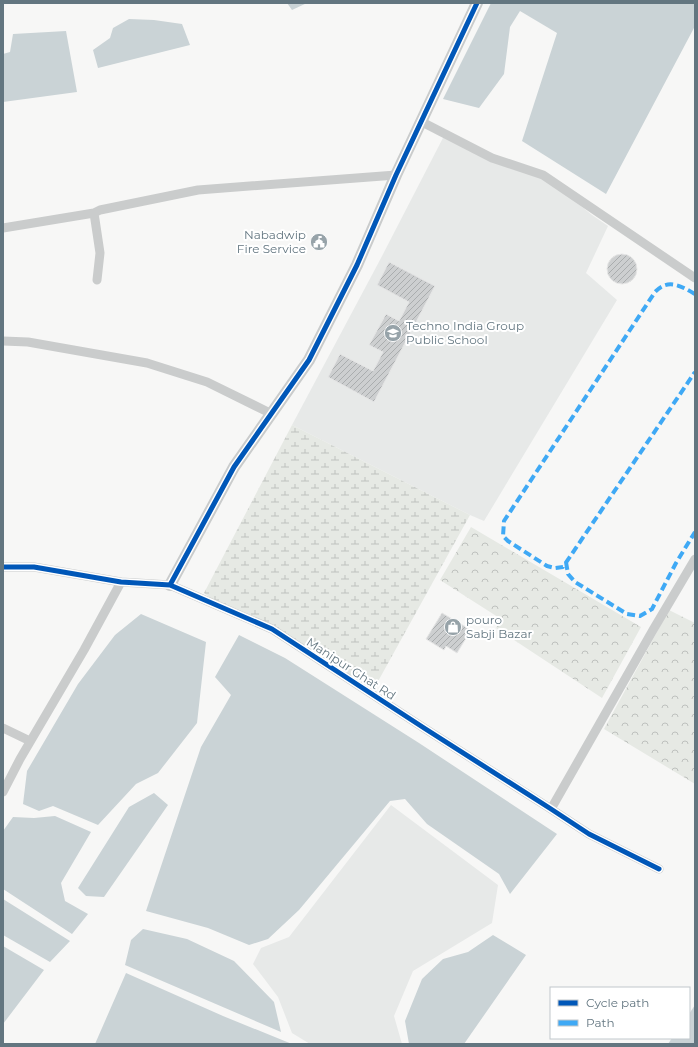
<svg xmlns="http://www.w3.org/2000/svg" width="698" height="1047" viewBox="0 0 698 1047" font-family="Montserrat,sans-serif">
<style>
.built{fill:#e7e9e8}
.forest{fill:url(#forest-crowns)}
.wetland{fill:url(#wetland-marsh)}
.water{fill:#cad3d6}
.building{fill:url(#building-hatch);stroke:#e6e6e6}
.lines{fill:none;stroke-linecap:round;stroke-linejoin:round}
.minor{stroke:#cacccc;stroke-width:9}
.tertiary{stroke:#cacccc;stroke-width:12}
.quiet{stroke:#3fa9f5;stroke-width:4;stroke-dasharray:8 4;stroke-linecap:butt}
.cycleway-casing{stroke:#fff;stroke-width:8}
.cycleway{stroke:#0057b8;stroke-width:5}
.labels{text-anchor:middle;stroke-width:4;stroke-linejoin:round;paint-order:stroke}
.poi-label{font-size:12px;fill:#637680;stroke:#fff;text-anchor:start}
.street-label{font-size:12px;fill:#637680;stroke:#fff}
</style>
<defs>
<pattern id="forest-crowns" width="20" height="18" patternUnits="userSpaceOnUse"><rect width="20" height="18" fill="#e6e9e4"/><path d="M2 6a3 3 0 1 1 6 0M12 15a3 3 0 1 1 6 0" fill="none" stroke="#bec1be"/></pattern>
<pattern id="wetland-marsh" width="20" height="14" patternUnits="userSpaceOnUse"><rect width="20" height="14" fill="#e6e9e4"/><path d="M1 5h8M5 5V1M11 12h8M15 12V8" fill="none" stroke="#bec1be"/></pattern>
<pattern id="building-hatch" width="6" height="6" patternUnits="userSpaceOnUse"><rect width="6" height="6" fill="#cdcfd0"/><path d="M-1 1l2-2M0 6l6-6M5 7l2-2" fill="none" stroke="#aaadae"/></pattern>
</defs>
<rect width="100%" height="100%" fill="#f7f7f6"/>
<path class="built" d="M445,134l98,41 49,40 16,11 -22,47 31,27 -133,221 -14,-6 -178,-90 89,-167z
M391,805l107,80 -6,38 -79,48 -19,45 8,28h-92l-18,-11 -14,-36 -25,-33 8,-16 28,-11z"/>
<path class="forest" d="M471,527l170,100 -39,71 -106,-70 5,-9 -61,-39z
M669,610l26,13v161l-91,-55z"/>
<path class="wetland" d="M292,425l178,90 -99,179 -99,-65 -47,-20 -21,-16z"/>
<path class="water" d="M287,3h20l-15,7z
M491,3h204v23l-89,168 -84,-53 35,-108 -37,-22 -10,16 -6,47 -25,34 -36,-9z
M129,19l25,1 28,4 8,21 -92,23 -5,-18 17,-12 3,-10z
M66,31l11,61 -74,10v-48l7,-2 3,-18z
M141,614l65,28 -9,81 -39,50 -22,11 -38,41 -45,-19 -14,5 -16,-7 4,-33 51,-87 37,-49z
M239,635l46,23 134,85 138,91 -47,60 -11,-20 -72,-50 -22,-25 -15,2 -91,109 -31,29 -19,6 -41,-17 -62,-17 55,-164 30,-52 -16,-18z
M154,793l14,12 -64,92 -18,-1 -8,-8 51,-81z
M55,816l36,16 -30,51 4,18 23,13 -16,20 -69,-45v-58l10,-14 21,1z
M3,899l67,42 -20,21 -47,-27z
M143,929l44,10 47,22 40,41 7,30 -156,-67 6,-25z
M493,935l33,20 -62,89h-55l-4,-23 17,-42 21,-20 25,-7z
M3,946l41,24 -41,54z
M126,973l97,43 69,28h-197z
M695,1005v39h-27l4,-6h17v-24z"/>
<path class="building" d="M607 269a15 15 0 1 1 30 0a15 15 0 1 1-30 0Z
M389,262l46,24 -61,116 -46,-25 12,-23 33,17 10,-19 -14,-7 17,-31 13,7 10,-19 -32,-17z
M442,613l29,17 -14,23 -11,-7 -2,4 -18,-11z"/>
<g class="lines">
<path class="minor" d="M422,122l70,36 51,17 152,103
M94,213l6,40 -3,27
M3,228l91,-15 6,-3 98,-20 198,-15
M3,341l25,1 119,21 60,19 65,32
M3,567h31l87,15 49,3 102,44 152,99 127,81 38,25 70,35
M3,728l27,13
M3,792l17,-33 64,-109 37,-68
M551,809l102,-179 42,-71"/>
<path class="tertiary" d="M170,585l64,-118 75,-107 48,-95 39,-90 81,-172"/>
<path class="quiet" d="M695,294c-14,-8 -27,-16 -40,-2l-151,229 -1,15 5,5 39,25 8,2 8,-1 132,-195
M566,562l2,12 7,8 52,32 13,2 12,-7 24,-46 19,-31"/>
<defs>
<path id="cycleway" d="M3,567h31l87,15 49,3 102,44 152,99 127,81 38,25 70,35
M170,585l64,-118 75,-107 48,-95 39,-90 81,-172"/>
</defs>
<use href="#cycleway" class="cycleway-casing"/>
<use href="#cycleway" class="cycleway"/>
</g>
<defs>
<symbol id="civic-disc" viewBox="-11 -11 22 22"><circle r="9.5" fill="#97a3a9" stroke="#fff"/><path d="M-.6-6.5H3V-4.5H.6V-3L4-1V1h2V6H-6V1h2V-1L-.6-3ZM-1.2 2.5V6h2.4V2.5Z" fill="#fff"/></symbol>
<symbol id="school-disc" viewBox="-11 -11 22 22"><circle r="9.5" fill="#97a3a9" stroke="#fff"/><path d="M0-5L7-2L0 1L-7-2ZM-4 1L0 2.5L4 1V4Q0 6-4 4Z" fill="#fff"/></symbol>
<symbol id="shop-disc" viewBox="-11 -11 22 22"><circle r="9.5" fill="#97a3a9" stroke="#fff"/><path d="M-5-2.5h2.3a2.7 3.5 0 0 1 5.4 0H5L5.5 6h-11ZM-1.5-2.5h3a1.5 2.3 0 0 0-3 0Z" fill="#fff"/></symbol>
</defs>
<g fill-rule="evenodd">
<use href="#civic-disc" x="309" y="232" width="20" height="20"/>
<use href="#school-disc" x="383" y="323" width="20" height="20"/>
<use href="#shop-disc" x="443" y="617" width="20" height="20"/>
</g>
<g class="labels">
<g class="poi-label">
<text x="306" y="239" text-anchor="end">Nabadwip<tspan x="306" dy="14">Fire Service</tspan></text>
<text x="406" y="330">Techno India Group<tspan x="406" dy="14">Public School</tspan></text>
<text x="466" y="624">pouro<tspan x="466" dy="14">Sabji Bazar</tspan></text>
</g>
<g class="street-label">
<text transform="translate(351 669) rotate(33)" y="4">Manipur Ghat Rd</text>
</g>
</g>
<rect width="698" height="1047" fill="none" stroke="#637680" stroke-width="8"/>
<rect x="550" y="987" width="140" height="52" fill="#ffffff" stroke="#c1c8cc"/>
<rect x="558" y="1000" width="20" height="6" fill="#0057b8" stroke="#c1c8cc"/>
<text x="586" y="1007" font-size="12" fill="#637680">Cycle path</text>
<rect x="558" y="1020" width="20" height="6" fill="#3fa9f5" stroke="#c1c8cc"/>
<text x="586" y="1027" font-size="12" fill="#637680">Path</text>
</svg>
